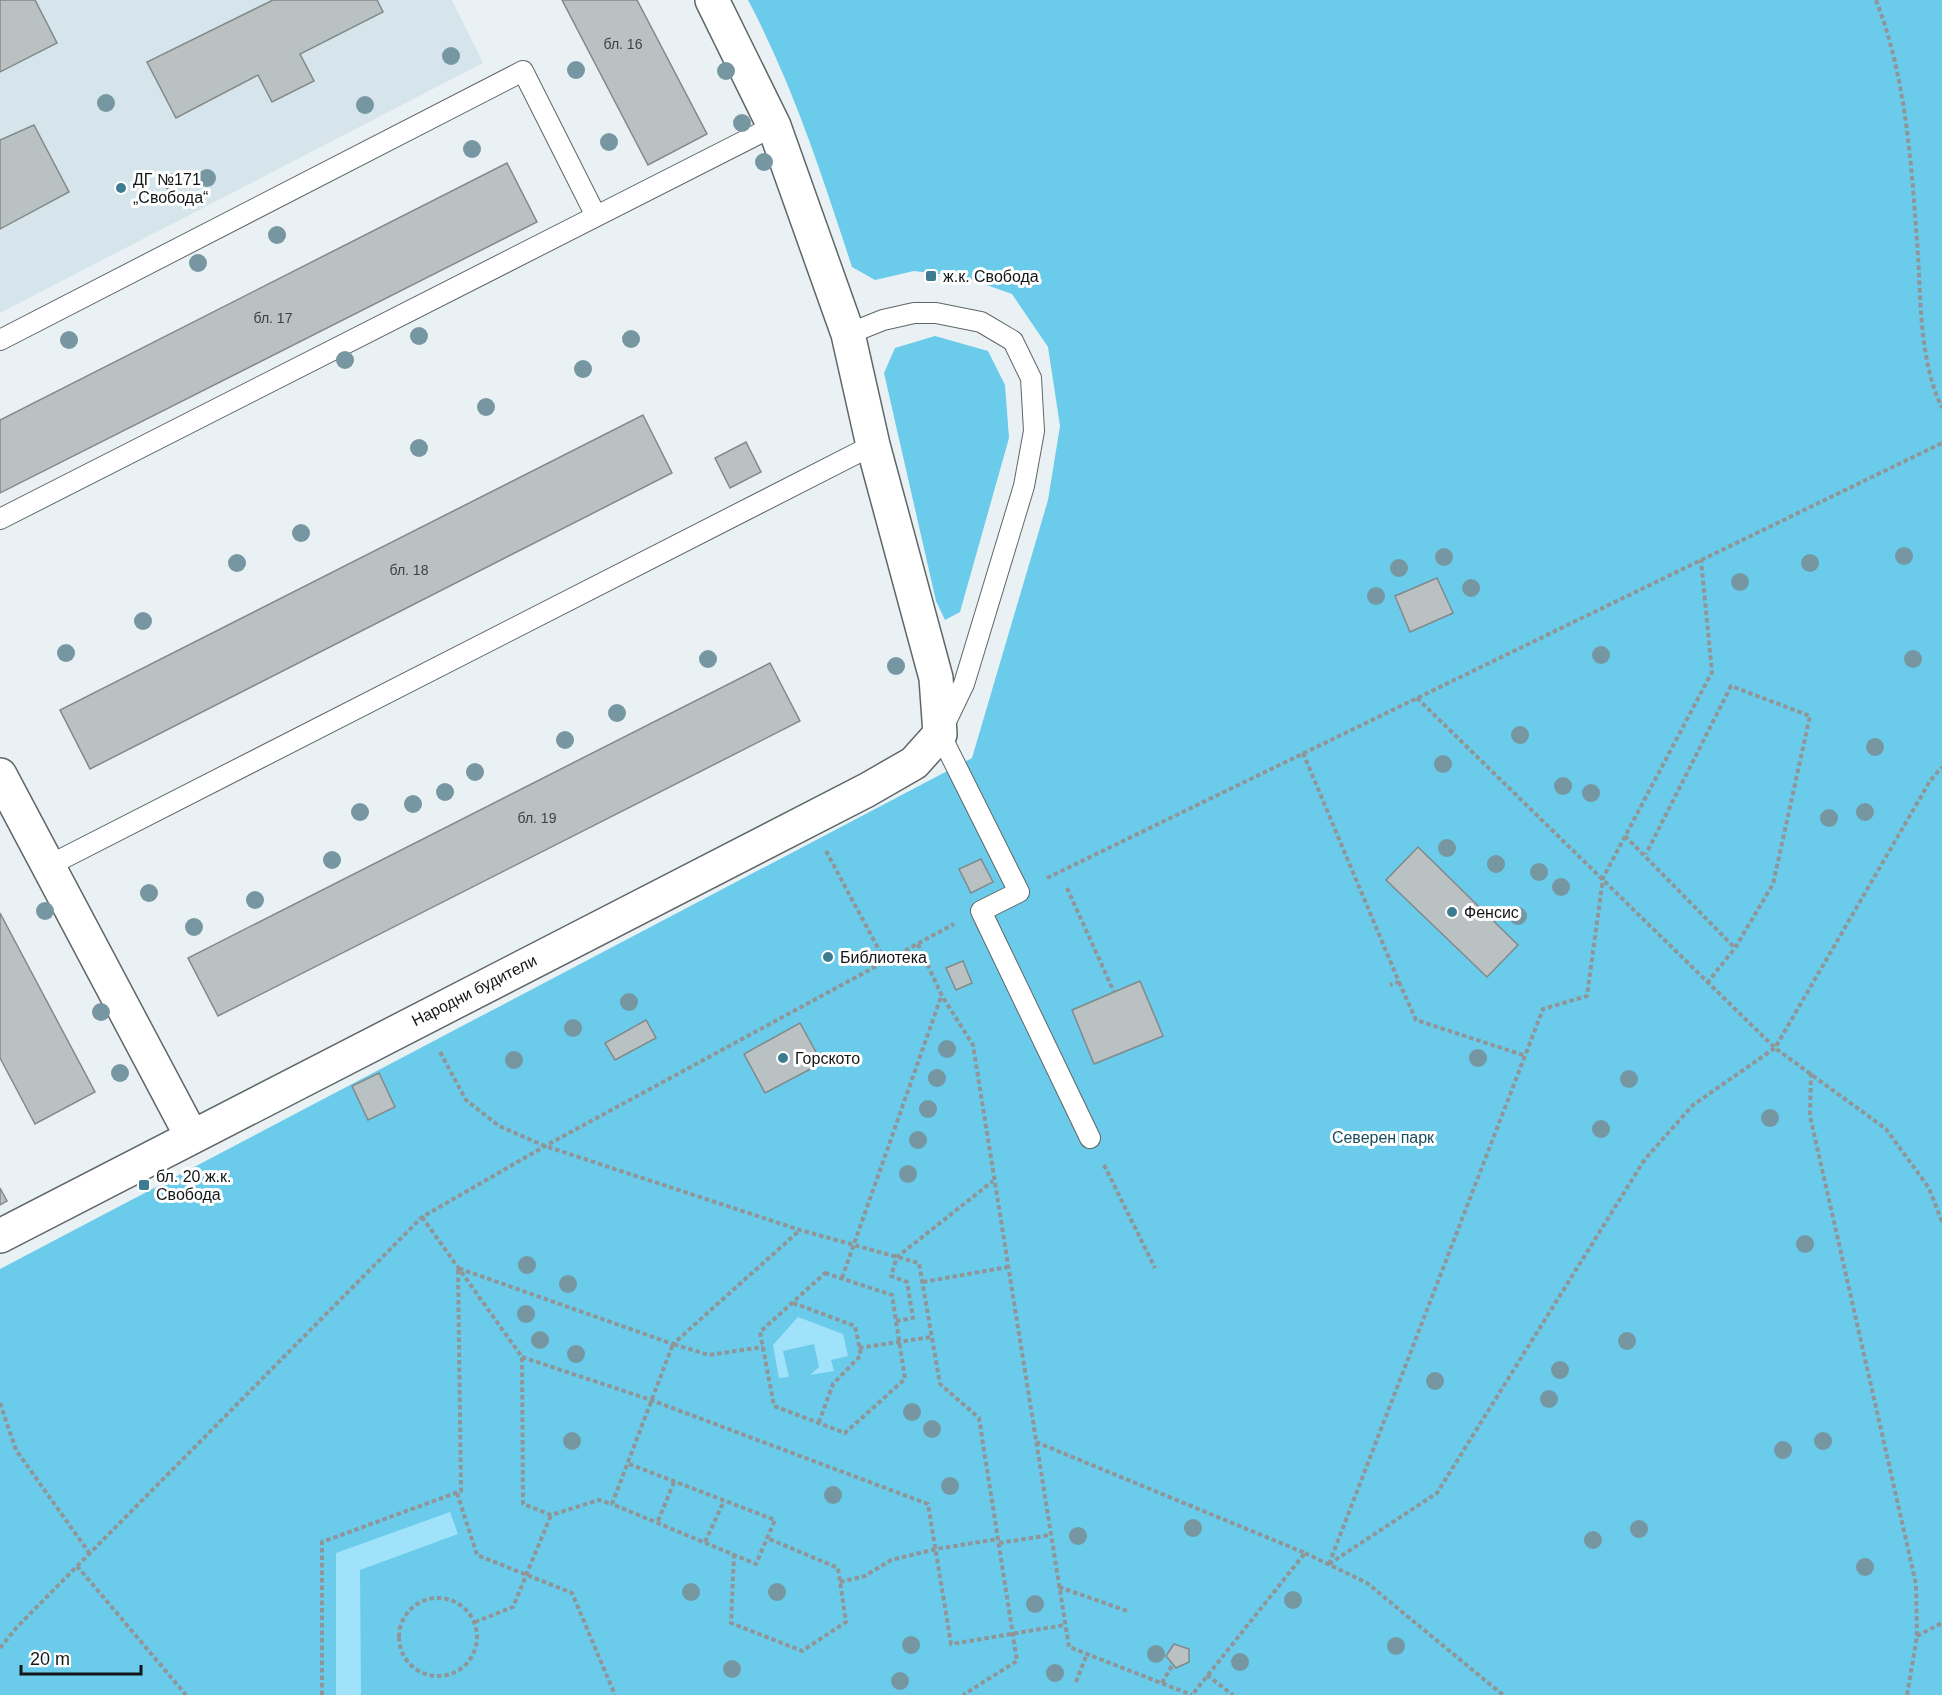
<svg xmlns="http://www.w3.org/2000/svg" width="1942" height="1695" viewBox="0 0 1942 1695" font-family="Helvetica,sans-serif">
<style>
.built{fill:#d5e5eb}
.green{fill:#6acbea}
.water{fill:#a0e2f9}
.building{fill:#bac1c3;stroke:#82898b;stroke-width:1.5}
.lines{fill:none;stroke-linecap:round;stroke-linejoin:round}
.service-casing{stroke:#5f6668;stroke-width:22}
.minor-casing{stroke:#5f6668;stroke-width:36}
.path{stroke:#909698;stroke-width:4;stroke-dasharray:4.5 3;stroke-linecap:butt}
.service{stroke:#fff;stroke-width:20}
.minor{stroke:#fff;stroke-width:33}
.tree{fill:#7697a2}
.poi-dot{fill:#3d7c90;stroke:#fff;stroke-width:2}
.labels{text-anchor:middle;stroke-width:6;stroke-linejoin:round;paint-order:stroke}
.number-label{font-size:14px;fill:#3e4243}
.poi-label{font-size:16px;fill:#141718;stroke:#fff;text-anchor:start}
.street-label{font-size:16px;fill:#141718;stroke:#fff}
.park-label{font-size:16px;fill:#184e5e;stroke:#fff}
</style>
<rect width="100%" height="100%" fill="#eaf1f4"/>
<path class="built" d="M0,0h452l31,63 -483,250z"/>
<path class="green" d="M748,0h1194v1695h-1942v-426l972,-511 76,-258 12,-74 -12,-79 -36,-53 -48,-17 -50,-6 -39,9 -23,-13c-30,-92 -59,-182 -104,-267z
M935,336l53,15 17,34 4,53 -49,174 -15,8 -9,-19 -52,-228 11,-25z"/>
<path class="water" d="M798,1317l45,17 5,22 -17,4 3,11 -24,4 9,-8 -5,-23 -31,7 6,26 -10,1 -6,-33z
M450,1512l8,22 -98,36 1,125h-25v-142z"/>
<path class="building" d="M0,0h35l22,43 -57,29z
M273,0h104l6,12 -83,42 14,27 -42,21 -14,-27 -82,43 -29,-56z
M562,0h75l70,134 -59,31z
M34,125l35,67 -69,37v-89z
M507,163l30,59 -537,271v-73z
M643,415l29,58 -582,296 -30,-59z
M746,442l15,30 -31,16 -15,-30z
M1437,578l16,35 -43,19 -15,-36z
M770,663l30,58 -582,295 -30,-58z
M1418,847l100,98 -31,32 -101,-97z
M981,859l12,23 -22,11 -12,-24z
M0,913l95,179 -60,32 -35,-66z
M963,961l9,22 -16,7 -10,-22z
M1140,981l23,55 -69,28 -22,-54z
M646,1020l10,18 -41,22 -10,-17z
M800,1023l22,40 -57,30 -21,-39z
M379,1073l16,34 -27,13 -16,-34z
M0,1188l7,13 -7,4z
M1174,1644l15,5v13l-13,6 -10,-12z"/>
<g class="lines">
<defs>
<path id="service" d="M848,334l35,-14 31,-7h22l45,9 32,19 18,37 3,53 -10,55 -60,198 -24,50 79,158 -38,19 109,227
M0,340l523,-269 73,145
M0,519l774,-393
M48,866l825,-421"/>
<path id="minor" d="M0,775l192,362
M0,1236l867,-446 47,-27 26,-29 -4,-56 -63,-233 -25,-111 -74,-208 -62,-126"/>
</defs>
<use href="#service" class="service-casing"/>
<use href="#minor" class="minor-casing"/>
<path class="path" d="M1876,0c31,79 36,172 42,256 3,50 2,106 24,152
M1417,698l358,350 111,81 43,59 13,34
M1303,753l96,229 -9,3
M1625,836l110,112 38,-64 37,-168 -79,-30 -85,168
M826,851l59,110
M1047,878l895,-435
M1067,888l47,104
M918,944l24,52 31,49 96,602 123,48
M1399,982l17,38 110,36
M1707,983l28,-35
M440,1052l26,48 33,26 46,20 255,84 119,33 21,121 39,34 38,243 -54,34
M1811,1073l-1,43 106,468 1,52 -10,59
M1104,1165l51,103
M422,1217l100,140 1,147 28,11 48,-15 13,4
M825,1273l67,22 13,84 -60,54 -71,-27 -14,-74z
M842,1278l99,-281
M923,1282l85,-15
M793,1303l62,23 6,29 -28,29 -14,38
M896,1321l17,-3 -6,-36 -16,-6 6,-19 96,-76
M859,1348l72,-11
M522,1357l129,43 277,104 23,140 114,-19
M0,1403l16,47 74,104
M1036,1442l269,111 -113,142
M629,1464l146,56 -19,44 -144,-60 61,-160 36,11 54,-8
M457,1493l20,62 95,38 43,102
M658,1521l16,-39
M705,1542l19,-41
M999,1543l51,-8
M1305,1553l62,30 136,112
M734,1554l-3,69 71,28 44,-29 -8,-54 -71,-30
M1329,1564l214,-555 44,-13 16,-118 109,-206 -11,-112
M1329,1564l108,-71 208,-334 48,-54 82,-57 155,-267 12,-14
M77,1566l109,129
M840,1582l25,-6 26,-16 45,-11 62,-10
M1059,1587l68,24
M399 1637a39 39 0 1 1 78 0a39 39 0 1 1-78 0Z
M475,1622l38,-15 38,-92
M1917,1636l25,-13
M0,1648l17,-21 405,-410 123,-71 409,-222
M1207,1675l26,20
M1076,1682l11,-28
M1162,1683l11,-19
M322,1695v-153l139,-51 -3,-223 215,76 127,-114"/>
<use href="#service" class="service"/>
<use href="#minor" class="minor"/>
</g>
<g class="tree">
<circle cx="451" cy="56" r="9"/>
<circle cx="576" cy="70" r="9"/>
<circle cx="726" cy="71" r="9"/>
<circle cx="106" cy="103" r="9"/>
<circle cx="365" cy="105" r="9"/>
<circle cx="742" cy="123" r="9"/>
<circle cx="609" cy="142" r="9"/>
<circle cx="472" cy="149" r="9"/>
<circle cx="764" cy="162" r="9"/>
<circle cx="207" cy="178" r="9"/>
<circle cx="172" cy="182" r="9"/>
<circle cx="277" cy="235" r="9"/>
<circle cx="198" cy="263" r="9"/>
<circle cx="419" cy="336" r="9"/>
<circle cx="631" cy="339" r="9"/>
<circle cx="69" cy="340" r="9"/>
<circle cx="345" cy="360" r="9"/>
<circle cx="583" cy="369" r="9"/>
<circle cx="486" cy="407" r="9"/>
<circle cx="419" cy="448" r="9"/>
<circle cx="301" cy="533" r="9"/>
<circle cx="1904" cy="556" r="9"/>
<circle cx="1444" cy="557" r="9"/>
<circle cx="237" cy="563" r="9"/>
<circle cx="1810" cy="563" r="9"/>
<circle cx="1399" cy="568" r="9"/>
<circle cx="1740" cy="582" r="9"/>
<circle cx="1471" cy="588" r="9"/>
<circle cx="1376" cy="596" r="9"/>
<circle cx="143" cy="621" r="9"/>
<circle cx="66" cy="653" r="9"/>
<circle cx="1601" cy="655" r="9"/>
<circle cx="708" cy="659" r="9"/>
<circle cx="1913" cy="659" r="9"/>
<circle cx="896" cy="666" r="9"/>
<circle cx="617" cy="713" r="9"/>
<circle cx="1520" cy="735" r="9"/>
<circle cx="565" cy="740" r="9"/>
<circle cx="1875" cy="747" r="9"/>
<circle cx="1443" cy="764" r="9"/>
<circle cx="475" cy="772" r="9"/>
<circle cx="1563" cy="786" r="9"/>
<circle cx="445" cy="792" r="9"/>
<circle cx="1591" cy="793" r="9"/>
<circle cx="413" cy="804" r="9"/>
<circle cx="360" cy="812" r="9"/>
<circle cx="1865" cy="812" r="9"/>
<circle cx="1829" cy="818" r="9"/>
<circle cx="1447" cy="848" r="9"/>
<circle cx="332" cy="860" r="9"/>
<circle cx="1496" cy="864" r="9"/>
<circle cx="1539" cy="872" r="9"/>
<circle cx="1561" cy="887" r="9"/>
<circle cx="149" cy="893" r="9"/>
<circle cx="255" cy="900" r="9"/>
<circle cx="45" cy="911" r="9"/>
<circle cx="1518" cy="916" r="9"/>
<circle cx="194" cy="927" r="9"/>
<circle cx="629" cy="1002" r="9"/>
<circle cx="101" cy="1012" r="9"/>
<circle cx="573" cy="1028" r="9"/>
<circle cx="947" cy="1049" r="9"/>
<circle cx="1478" cy="1058" r="9"/>
<circle cx="514" cy="1060" r="9"/>
<circle cx="120" cy="1073" r="9"/>
<circle cx="937" cy="1078" r="9"/>
<circle cx="1629" cy="1079" r="9"/>
<circle cx="928" cy="1109" r="9"/>
<circle cx="1770" cy="1118" r="9"/>
<circle cx="1601" cy="1129" r="9"/>
<circle cx="918" cy="1140" r="9"/>
<circle cx="908" cy="1174" r="9"/>
<circle cx="1805" cy="1244" r="9"/>
<circle cx="527" cy="1265" r="9"/>
<circle cx="568" cy="1284" r="9"/>
<circle cx="526" cy="1314" r="9"/>
<circle cx="540" cy="1340" r="9"/>
<circle cx="1627" cy="1341" r="9"/>
<circle cx="576" cy="1354" r="9"/>
<circle cx="1560" cy="1370" r="9"/>
<circle cx="1435" cy="1381" r="9"/>
<circle cx="1549" cy="1399" r="9"/>
<circle cx="912" cy="1412" r="9"/>
<circle cx="932" cy="1429" r="9"/>
<circle cx="572" cy="1441" r="9"/>
<circle cx="1823" cy="1441" r="9"/>
<circle cx="1783" cy="1450" r="9"/>
<circle cx="950" cy="1486" r="9"/>
<circle cx="833" cy="1495" r="9"/>
<circle cx="1193" cy="1528" r="9"/>
<circle cx="1639" cy="1529" r="9"/>
<circle cx="1078" cy="1536" r="9"/>
<circle cx="1593" cy="1540" r="9"/>
<circle cx="1865" cy="1567" r="9"/>
<circle cx="691" cy="1592" r="9"/>
<circle cx="777" cy="1592" r="9"/>
<circle cx="1293" cy="1600" r="9"/>
<circle cx="1035" cy="1604" r="9"/>
<circle cx="911" cy="1645" r="9"/>
<circle cx="1396" cy="1646" r="9"/>
<circle cx="1156" cy="1654" r="9"/>
<circle cx="1240" cy="1662" r="9"/>
<circle cx="732" cy="1669" r="9"/>
<circle cx="1055" cy="1673" r="9"/>
<circle cx="900" cy="1681" r="9"/>
</g>
<g class="poi-dot">
<circle cx="121" cy="188" r="6"/>
<rect x="925" y="270" width="12" height="12" rx="3"/>
<circle cx="1452" cy="912" r="6"/>
<circle cx="828" cy="957" r="6"/>
<circle cx="783" cy="1058" r="6"/>
<rect x="138" y="1179" width="12" height="12" rx="3"/>
</g>
<g class="labels">
<g class="number-label">
<text x="623" y="49">бл. 16</text>
<text x="273" y="323">бл. 17</text>
<text x="409" y="575">бл. 18</text>
<text x="537" y="823">бл. 19</text>
</g>
<g class="poi-label">
<text x="133" y="185">ДГ №171<tspan x="133" dy="18">„Свобода“</tspan></text>
<text x="943" y="282">ж.к. Свобода</text>
<text x="1464" y="918">Фенсис</text>
<text x="840" y="963">Библиотека</text>
<text x="795" y="1064">Горското</text>
<text x="156" y="1182">бл. 20 ж.к.<tspan x="156" dy="18">Свобода</tspan></text>
</g>
<g class="street-label">
<text transform="translate(474 990) rotate(-27)" y="6">Народни будители</text>
</g>
<g class="park-label">
<text x="1383" y="1143">Северен парк</text>
</g>
</g>
<path d="M21 1665v9h120v-9" fill="none" stroke="#141718" stroke-width="3"/>
<text x="30" y="1665" font-size="18" fill="#141718" stroke="#ffffff" stroke-width="4.5" paint-order="stroke">20 m</text>
</svg>
